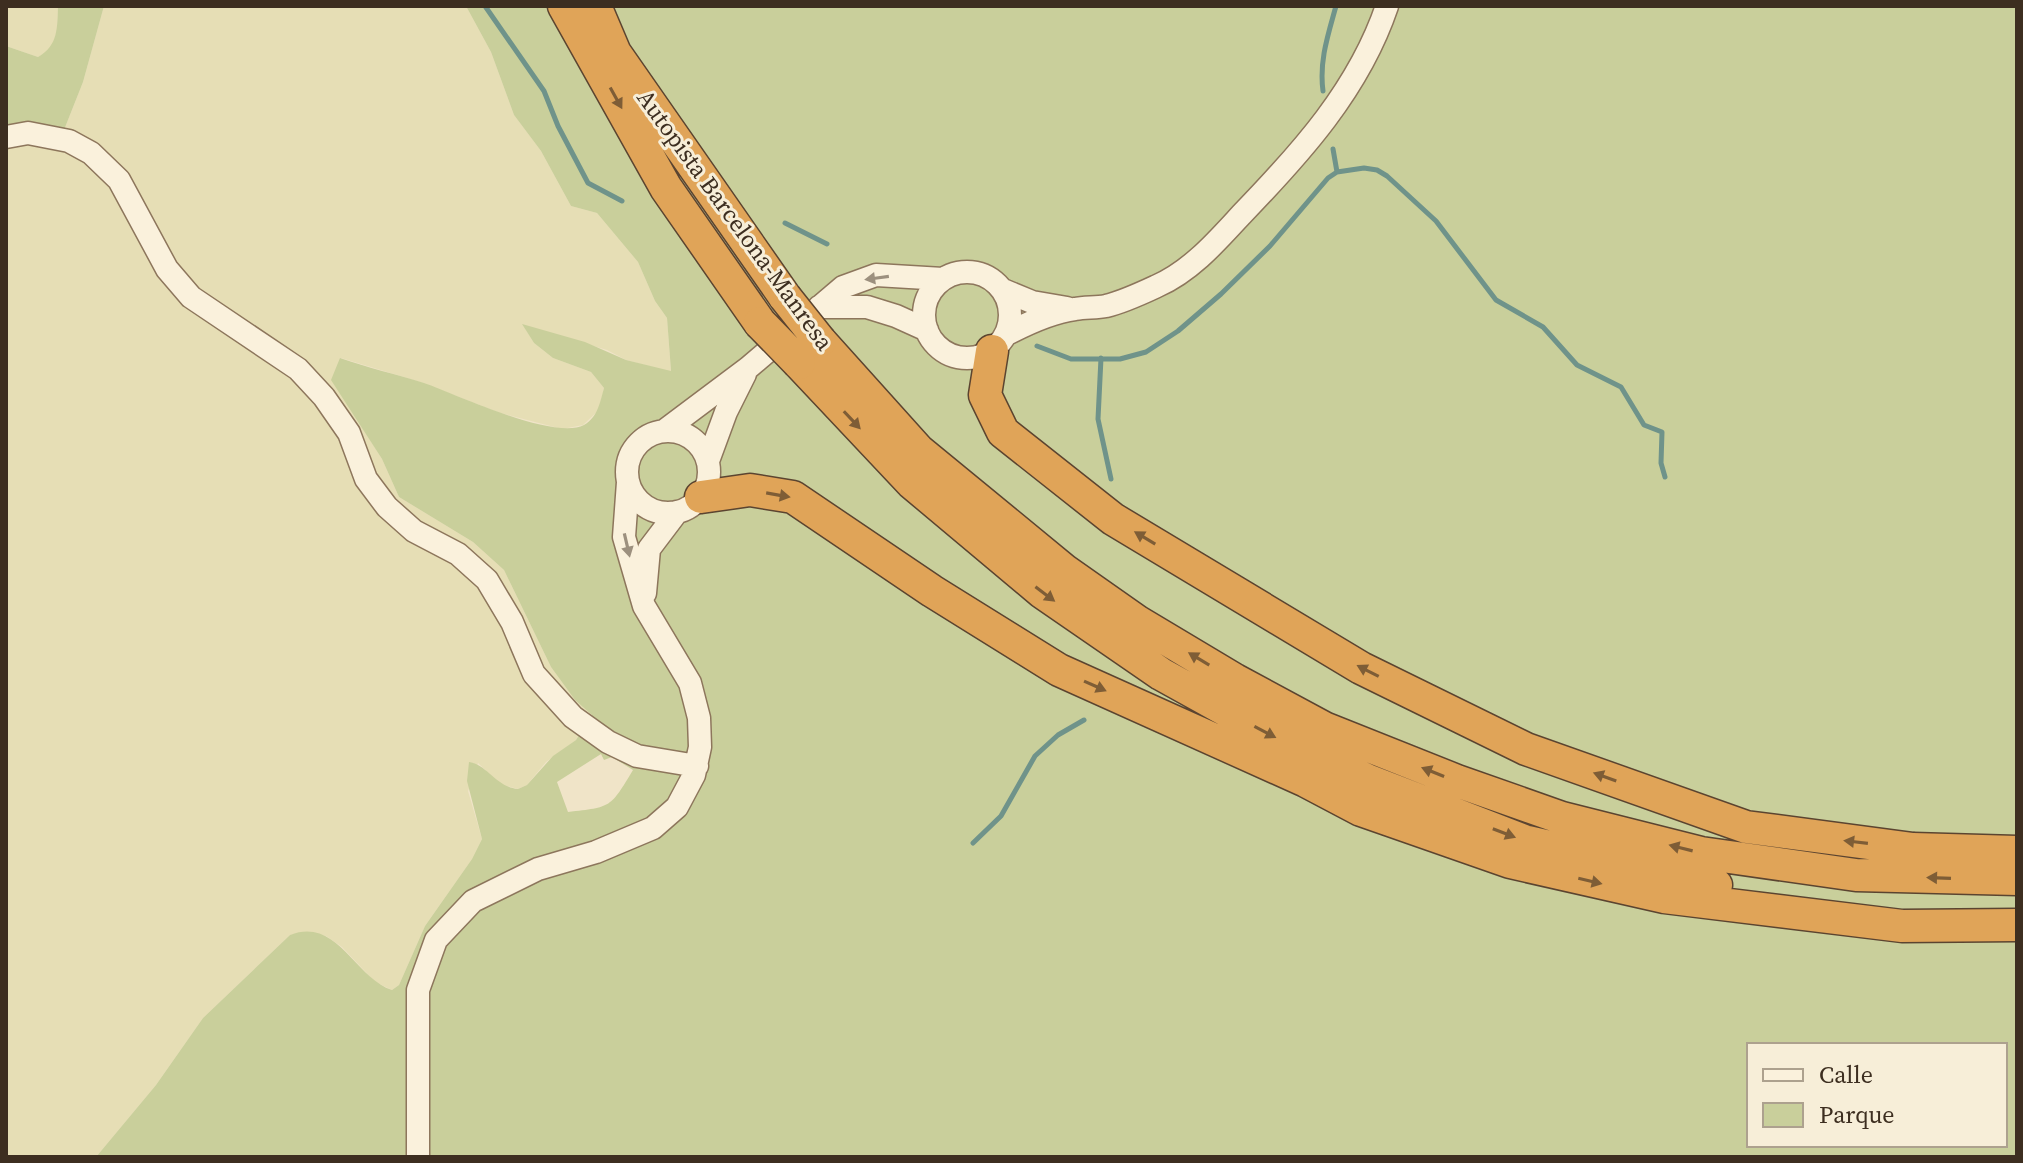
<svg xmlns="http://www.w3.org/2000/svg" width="2023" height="1163" viewBox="0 0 2023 1163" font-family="'Source Serif 4',serif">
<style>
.farmland{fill:#e6deb5}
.green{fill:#c9cf9b;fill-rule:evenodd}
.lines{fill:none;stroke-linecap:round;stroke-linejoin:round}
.stream{stroke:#6f938a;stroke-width:5}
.minor-casing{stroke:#8d765c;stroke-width:25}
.highway-casing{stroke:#5b4430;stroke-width:35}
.minor{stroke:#faf1dc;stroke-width:22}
.highway{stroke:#e0a458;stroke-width:32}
.highway-bridge-casing{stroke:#5b4430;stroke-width:35;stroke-linecap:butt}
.highway-bridge{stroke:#e0a458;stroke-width:32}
.oneway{fill:#7e5d36}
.oneway2{fill:#9c907e}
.labels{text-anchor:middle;stroke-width:6;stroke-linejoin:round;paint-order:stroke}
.street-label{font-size:24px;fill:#3d2e20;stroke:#f7eed8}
</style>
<rect width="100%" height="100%" fill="#f0e4c8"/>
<path class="farmland" d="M6,6h52l-1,27 -3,10 -7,9 -9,5 -32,-11z
M104,6h362l25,46 23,63 27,36 30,55 26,7 41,49 17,39 12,17 4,54 -45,-12 -19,-10 -84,-25 11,18 19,15 38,14 13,16 -5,22 -16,15 -21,4 -62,-16 -80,-31 -79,-24 -9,22 50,79 17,38 74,45 31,28 47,97 24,33 17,14 -16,26 -30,22 -19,23 -9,4 -18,-5 -22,-21 -10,28 14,48 -10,20 -47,67 -26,59 -7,5 -17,-8 -33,-35 -16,-11 -19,-4 -17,3 -87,83 -47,67 -60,72h-90v-1031l21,-4 37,8 19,-48z"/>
<path class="green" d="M58,6h46l-21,76 -19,48 -37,-8 -21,4v-80l32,11c21,-12 19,-30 20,-51z
M466,6h1551v1151h-1921l60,-72 47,-67 87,-83c47,-19 65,43 102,55l7,-5 26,-59 47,-67 10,-20 -15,-58 2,-19c19,3 27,25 49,27l9,-4 26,-29 23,-16 16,-25 -17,-15 -24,-33 -47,-97 -31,-28 -74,-45 -17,-38 -51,-79 9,-22c28,10 56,16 84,25 32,11 130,58 160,42 14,-8 16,-23 20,-37l-13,-16 -38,-14 -19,-15 -12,-19 63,18 41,18 45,11 -4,-53 -12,-17 -17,-39 -41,-49 -26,-7 -30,-55 -27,-36 -23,-63zM601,754l3,6 8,-3 21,13c-23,38 -21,37 -65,42l-11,-30zM1749,1045h256v100h-256z"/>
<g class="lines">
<path class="stream" d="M485,6l59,85 14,35 30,57 34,18
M1323,91c-4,-30 5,-56 13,-85
M1333,149l4,23
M785,223l42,21
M1037,346l34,13h49l26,-7 32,-21 43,-37 49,-48 58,-68 9,-6 27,-4 13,2 10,6 49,45 60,79 47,27 34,38 44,22 23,38 18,7 -1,31 4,14
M1101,358l-3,61 13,60
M973,843l28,-27 34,-60 23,-21 26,-15"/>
<defs>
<path id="minor" d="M6,137l22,-4 41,8 22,12 28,27 48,89 24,28 107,72 26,28 25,36 17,46 21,28 27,24 44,23 29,26 25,42 22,52 39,43 35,25 29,14 60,10
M924 315a43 43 0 1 1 86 0a43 43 0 1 1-86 0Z
M1003,290l29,12 35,6
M819,307h48l29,9 31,14
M1007,334c21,-11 44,-22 68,-25 10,-2 21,-1 31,-3 17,-4 36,-13 51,-20 34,-15 60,-45 84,-71 60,-62 118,-126 146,-209
M664,431l84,-63 95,-81 33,-12 67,4
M627 472a41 41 0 1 1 82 0a41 41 0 1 1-82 0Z
M708,461l18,-49 19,-38
M645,593l4,-44 28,-37
M418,1157v-167l18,-50 37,-39 65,-32 58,-17 57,-24 24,-21 17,-32 6,-28 -1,-29 -9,-35 -46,-77 -20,-69 4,-55"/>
<path id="highway" d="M564,6l102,182 94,135
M595,6l20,47 170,244
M820,341l98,109 146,120 74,52 97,58 89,48 133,53 105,37 139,35 155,22 161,4
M992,351l-7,44 18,37 110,87 248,149 165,81 220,78 167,22 104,3
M799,363l113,120 130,109 119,82 110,61 98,46 155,60 192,44
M701,497l49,-7 43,7 139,94 127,79 247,111 55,29 149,52 154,35 238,29 115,-1"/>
</defs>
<use href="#minor" class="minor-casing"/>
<use href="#highway" class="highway-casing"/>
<use href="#minor" class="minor"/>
<use href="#highway" class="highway"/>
<defs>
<path id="highway-bridge" d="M785,297l35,44
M760,323l39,40"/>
</defs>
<use href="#highway-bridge" class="highway-bridge-casing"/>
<use href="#highway-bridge" class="highway-bridge"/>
</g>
<defs><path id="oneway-solid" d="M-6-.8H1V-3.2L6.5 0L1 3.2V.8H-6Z" transform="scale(2)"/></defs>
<g class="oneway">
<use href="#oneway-solid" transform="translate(616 98) rotate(61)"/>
<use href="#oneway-solid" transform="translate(852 420) rotate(47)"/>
<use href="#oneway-solid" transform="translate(778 495) rotate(10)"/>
<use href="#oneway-solid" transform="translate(1145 538) rotate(-149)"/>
<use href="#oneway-solid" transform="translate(1045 594) rotate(37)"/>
<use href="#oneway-solid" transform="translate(1199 659) rotate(-149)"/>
<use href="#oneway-solid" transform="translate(1368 671) rotate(-153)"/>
<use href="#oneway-solid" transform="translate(1095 686) rotate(24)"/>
<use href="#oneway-solid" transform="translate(1265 732) rotate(28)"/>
<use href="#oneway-solid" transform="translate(1433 772) rotate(-158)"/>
<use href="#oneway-solid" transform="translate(1605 777) rotate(-160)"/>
<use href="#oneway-solid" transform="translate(1504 833) rotate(21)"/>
<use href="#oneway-solid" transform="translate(1856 842) rotate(-173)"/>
<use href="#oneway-solid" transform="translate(1681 848) rotate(-166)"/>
<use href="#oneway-solid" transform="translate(1939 878) rotate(-178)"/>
<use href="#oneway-solid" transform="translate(1590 881) rotate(13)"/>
</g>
<g class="oneway2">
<use href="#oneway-solid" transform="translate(877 278) rotate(172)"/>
<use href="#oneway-solid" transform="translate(627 545) rotate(77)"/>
</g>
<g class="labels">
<g class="street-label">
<text transform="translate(735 220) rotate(54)" y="8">Autopista Barcelona-Manresa</text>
</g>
</g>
<rect width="2023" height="1163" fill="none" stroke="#3d2e20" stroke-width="16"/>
<rect x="1747" y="1043" width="260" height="104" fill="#f7eed8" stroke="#ada18e" stroke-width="2"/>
<rect x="1763" y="1069" width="40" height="12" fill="#faf1dc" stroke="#ada18e" stroke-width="2"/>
<text x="1819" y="1083" font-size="24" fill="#3d2e20">Calle</text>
<rect x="1763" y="1103" width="40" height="24" fill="#c9cf9b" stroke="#ada18e" stroke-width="2"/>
<text x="1819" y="1123" font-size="24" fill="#3d2e20">Parque</text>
</svg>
